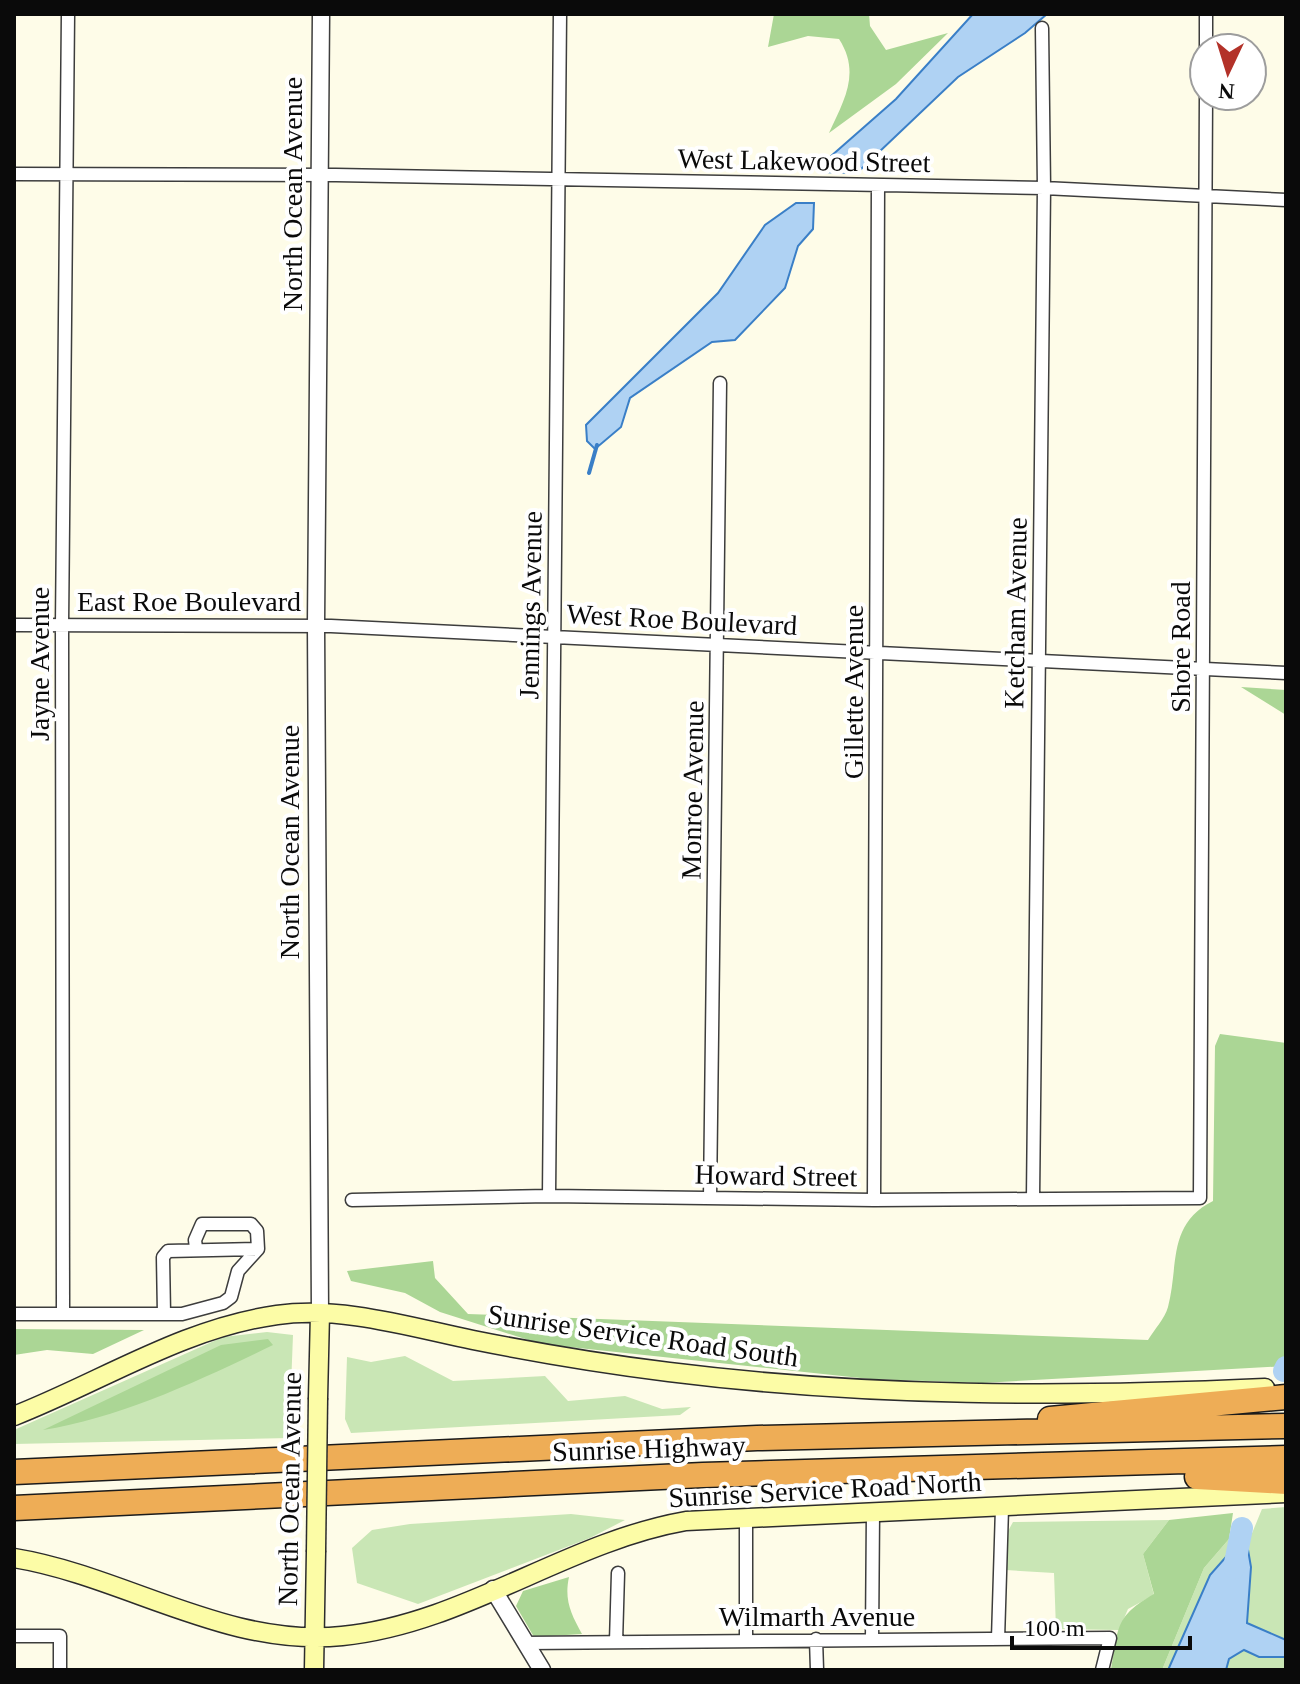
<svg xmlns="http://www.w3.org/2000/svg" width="1300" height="1684" viewBox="0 0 1300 1684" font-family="'Times New Roman',serif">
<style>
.green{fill:#c9e6b5}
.forest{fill:#abd695}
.water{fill:#afd2f3;stroke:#3a7fc7;stroke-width:2}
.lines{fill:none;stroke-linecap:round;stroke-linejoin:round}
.stream{stroke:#3a7fc7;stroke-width:4}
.river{stroke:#afd2f3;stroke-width:22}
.minor-casing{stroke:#3d3d3d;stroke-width:15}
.tertiary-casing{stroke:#3d3d3d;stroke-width:19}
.secondary-casing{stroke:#2c2c2c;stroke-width:21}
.motorway-casing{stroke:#1b1b1b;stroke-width:27}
.minor{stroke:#fff;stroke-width:12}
.tertiary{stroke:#fff;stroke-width:16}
.secondary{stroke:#fcfca6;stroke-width:18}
.motorway{stroke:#eead56;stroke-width:24}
.secondary-bridge-casing{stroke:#2c2c2c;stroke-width:21;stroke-linecap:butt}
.secondary-bridge{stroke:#fcfca6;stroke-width:18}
.labels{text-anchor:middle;stroke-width:8;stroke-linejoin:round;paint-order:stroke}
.street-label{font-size:28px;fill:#0a0a0a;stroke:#fff}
</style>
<rect width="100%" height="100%" fill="#fefce8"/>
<path class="green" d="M267,1332l26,3 -4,103 -275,6v-14l209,-93z
M405,1356l48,25 92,-5 23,25 57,-5 37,13 29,-2 -11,8 -329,18 -6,-14 2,-62 24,5z
M1286,1507v163h-124l42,-102 25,-29 19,4 14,-34z
M571,1514l54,6 -35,18 -172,66 -61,-21 -5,-35 20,-18 38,-6z
M1169,1520l-26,34 11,41 -26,14 -9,21 -63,-1 -2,-56 -48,-3 1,-37 6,-11z"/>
<path class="forest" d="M774,14h95l1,12 16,24 62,-17 -52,51 -67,49c15,-33 32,-60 10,-94l-31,-3 -40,11z
M1241,687l45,3v25z
M1220,1034l66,9v323l-304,17 -112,-4 -329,-35 -101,-32 -35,-19 -54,-12 -4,-10 86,-10 2,17 33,36 680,26c6,-10 17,-22 20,-33 11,-42 -1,-83 45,-106l2,-155z
M14,1329l130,1 -51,24 -46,-4 -33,5z
M268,1339l5,6c-70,34 -153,73 -230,85l178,-85z
M1233,1513l-4,26 -25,29 -42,102h-51c8,-43 3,-53 43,-76l-11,-40 26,-34z
M569,1577c-5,23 2,37 13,57l-48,3 -18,-31 7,-15z"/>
<path class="water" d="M973,14h74l-22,19 -67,44 -101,96 -36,-1 1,-8 74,-65z
M796,203h18l-1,26 -15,17 -13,42 -50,52 -23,2 -82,56 -9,29 -26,22 -8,-8 -1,-16 132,-132 47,-68z
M1240,1541l7,3 4,23 -4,56 39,17v17h-27l-15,-7 -15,9 -3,11h-58l42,-95z"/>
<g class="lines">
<path class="stream" d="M589,473l8,-28"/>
<path class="river" d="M1284,1371l2,-4
M1234,1568l8,-40"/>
<defs>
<path id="minor" d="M1206,48v-34
M14,174l322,1 708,13 242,12
M14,625l317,1 955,47
M549,1196l11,-1182
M710,1198l10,-815
M1033,1198l11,-1010 -2,-160
M352,1200l197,-4 325,4 326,-2 6,-1102
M874,1200l4,-1015
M14,1314h168l41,-11 8,-6 7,-26 20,-22 -1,-18 -6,-7h-49l-7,16 1,8
M63,1314l-1,-689 6,-611
M164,1314l-1,-57 5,-6 90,-2
M746,1517v123
M14,1636h46v34
M816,1639l1,31
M872,1639l1,-127
M998,1639l4,-131
M616,1642l2,-69
M525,1643l585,-5 -8,32"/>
<path id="tertiary" d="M320,1313l-4,-688 5,-611
M493,1589l49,81"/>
<path id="secondary" d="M318,1398l2,-85
M14,1416c87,-34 169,-88 263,-101 65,-9 133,12 196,25 65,13 131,24 196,32 199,25 397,25 596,16
M14,1558c110,18 213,90 328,78 122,-12 224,-94 344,-115l600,-28
M314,1670l2,-118"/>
<path id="motorway" d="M1050,1419l236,-22
M14,1472l743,-34 529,-12
M1197,1477l89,5
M14,1508l689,-33 583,-17"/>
</defs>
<use href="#minor" class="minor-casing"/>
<use href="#tertiary" class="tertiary-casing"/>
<use href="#secondary" class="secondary-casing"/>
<use href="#motorway" class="motorway-casing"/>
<use href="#minor" class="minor"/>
<use href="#tertiary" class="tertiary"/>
<use href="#secondary" class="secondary"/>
<use href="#motorway" class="motorway"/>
<defs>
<path id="secondary-bridge" d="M316,1552l2,-154"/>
</defs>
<use href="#secondary-bridge" class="secondary-bridge-casing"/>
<use href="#secondary-bridge" class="secondary-bridge"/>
</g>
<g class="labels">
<g class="street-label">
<text transform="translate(804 160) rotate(1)" y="10">West Lakewood Street</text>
<text transform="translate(292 194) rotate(-90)" y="10">North Ocean Avenue</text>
<text x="189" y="611">East Roe Boulevard</text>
<text transform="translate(530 605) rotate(-89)" y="10">Jennings Avenue</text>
<text transform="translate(1015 613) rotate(-89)" y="10">Ketcham Avenue</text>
<text transform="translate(682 619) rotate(3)" y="10">West Roe Boulevard</text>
<text transform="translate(1180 647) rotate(-90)" y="10">Shore Road</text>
<text transform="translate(39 664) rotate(-90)" y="10">Jayne Avenue</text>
<text transform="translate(853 692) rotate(-90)" y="10">Gillette Avenue</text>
<text transform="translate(692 790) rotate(-89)" y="10">Monroe Avenue</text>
<text transform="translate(289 842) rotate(-90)" y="10">North Ocean Avenue</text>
<text transform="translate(776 1175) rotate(1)" y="10">Howard Street</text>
<text transform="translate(643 1335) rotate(8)" y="10">Sunrise Service Road South</text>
<text transform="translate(649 1448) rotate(-2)" y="10">Sunrise Highway</text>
<text transform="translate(289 1489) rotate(-89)" y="10">North Ocean Avenue</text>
<text transform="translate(825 1489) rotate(-3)" y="10">Sunrise Service Road North</text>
<text x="817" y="1626">Wilmarth Avenue</text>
</g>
</g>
<rect width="1300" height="1684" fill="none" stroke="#0a0a0a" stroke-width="32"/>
<g transform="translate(1228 72) rotate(184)"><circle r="38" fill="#ffffff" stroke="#9d9d9d" stroke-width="2"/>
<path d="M0-6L14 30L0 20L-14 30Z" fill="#b33229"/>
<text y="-12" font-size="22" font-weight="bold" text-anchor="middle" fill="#0a0a0a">N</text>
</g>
<path d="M1012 1636v12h178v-12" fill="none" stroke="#0a0a0a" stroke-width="4"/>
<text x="1024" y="1636" font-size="24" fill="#0a0a0a" stroke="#ffffff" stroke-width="6" paint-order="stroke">100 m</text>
</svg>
